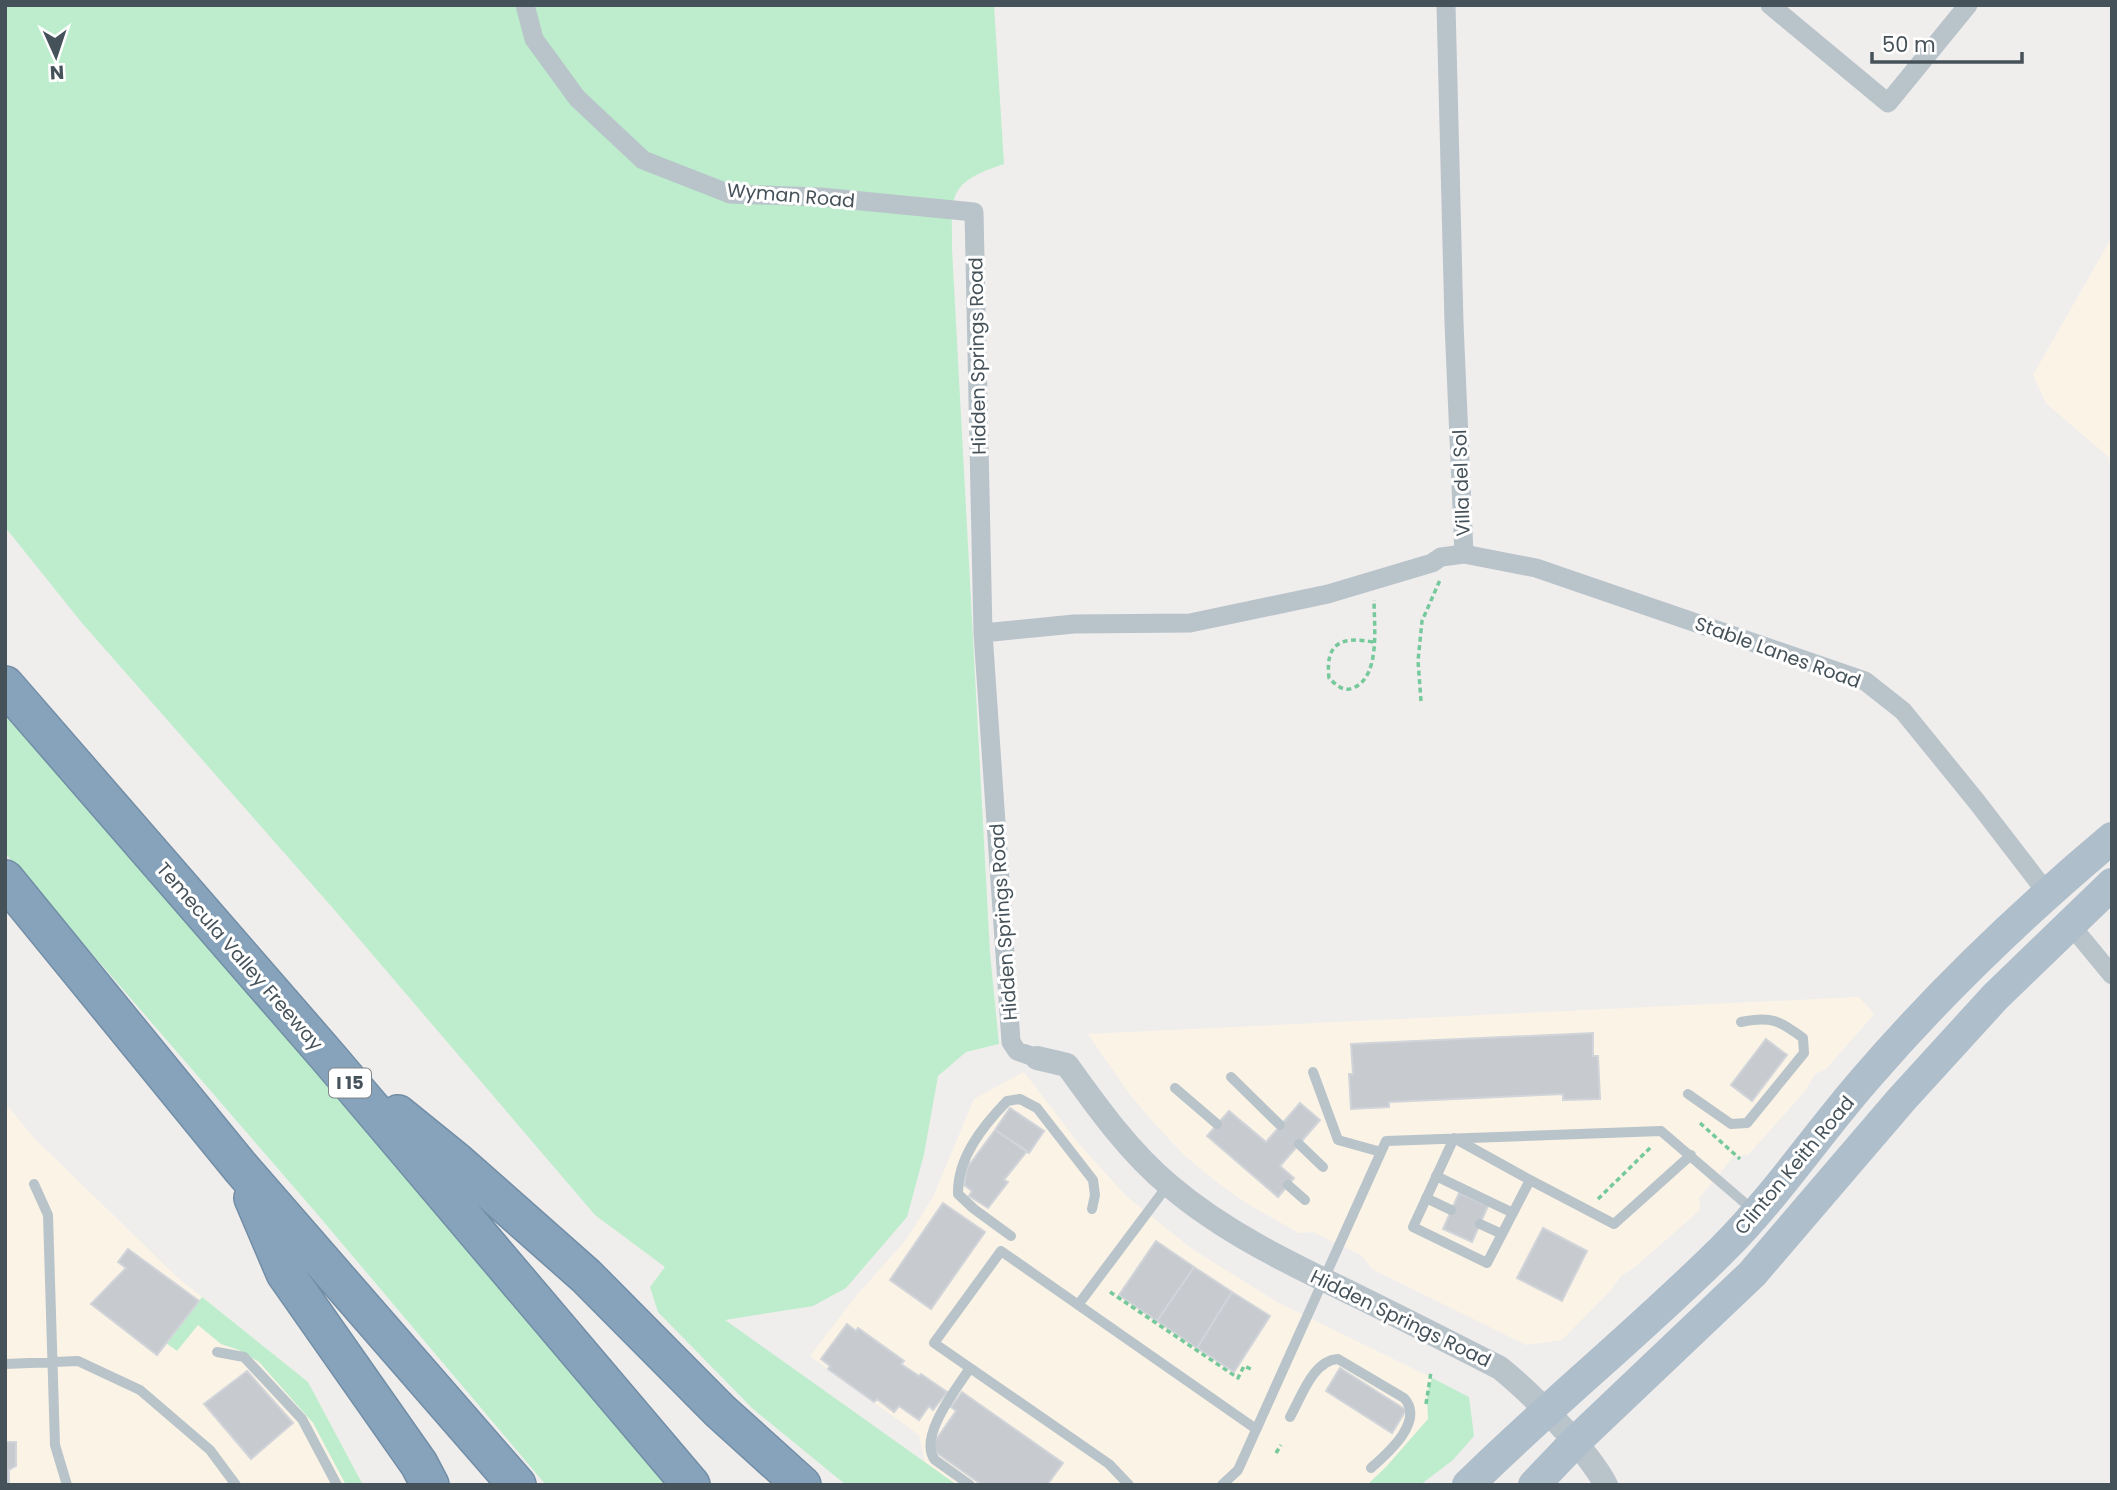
<svg xmlns="http://www.w3.org/2000/svg" width="2117" height="1490" viewBox="0 0 2117 1490" font-family="Poppins,sans-serif">
<style>
.commercial{fill:#fbf4e6}
.green{fill:#bdedcc}
.building{fill:#c7cbd0;stroke:#d1d4d9;stroke-width:2}
.lines{fill:none;stroke-linecap:round;stroke-linejoin:round}
.motorway-casing{stroke:#728ea6;stroke-width:40}
.path{stroke:#76c99b;stroke-width:3.5;stroke-dasharray:5 3.5;stroke-linecap:butt}
.service{stroke:#b9c3ca;stroke-width:10}
.minor{stroke:#b9c3ca;stroke-width:19}
.tertiary{stroke:#b9c3ca;stroke-width:24}
.primary{stroke:#aebecb;stroke-width:32}
.motorway{stroke:#86a3bb;stroke-width:37}
.labels{text-anchor:middle;stroke-width:6;stroke-linejoin:round;paint-order:stroke}
.shield{fill:#fff;stroke:#7e868c;stroke-width:2}
.shield-label{font-size:18px;font-weight:bold;fill:#46525a}
.street-label{font-size:19px;fill:#46525a;stroke:#fff}
</style>
<rect width="100%" height="100%" fill="#f0eded"/>
<path class="commercial" d="M2112,237v223l-66,-57 -13,-28z
M1859,997l15,17 -48,55 -11,5 -10,17 -57,64 -14,1 -35,42 1,12 -65,57 -14,9 -11,15 -48,49 -36,5 -154,-76 -11,-14 -48,-23 -14,1 -48,-27 -33,-23 -34,-28 -29,-31 -27,-32 -40,-58z
M1024,1072l55,72 47,52 66,53 85,53 155,76 -5,15 1,26 -42,48 -19,18h-410l-32,-23 -6,-27 -109,-79 46,-60 50,-56 27,-43 41,-98z
M5,1103l30,36 142,138 131,105 55,103h-358z"/>
<path class="green" d="M5,5h989l10,159c-57,19 -52,30 -52,85l38,704 9,91 -33,8 -28,24 -14,78 -17,63 -61,71 -33,18 -88,14 232,165h-111l-93,-76 -95,-97 -8,-25 15,-20 -70,-52 -264,-309 -249,-283 -77,-96z
M5,709l132,152 529,624h-120l-228,-270 -313,-362z
M202,1297l106,85 55,103h-17l-33,-62 -54,-61 -20,-12 -18,-6 -23,-19 -21,26 -11,-8z
M1432,1378l37,19 5,39 -21,24 -33,25h-53l19,-18 42,-48 -1,-26z"/>
<path class="building" d="M1593,1033v23h5l2,43 -37,1v-6l-174,8v5l-38,2 -2,-35h4l-2,-30z
M1766,1039l21,16 -35,46 -21,-16z
M1300,1103l20,17 -40,46 14,12 -16,19 -71,-61 22,-25 37,31z
M1010,1108l34,23 -15,22 -34,-23z
M995,1130l32,21 -23,29 4,2 -20,26 -19,-12 3,-5 -8,-6 3,-17z
M1459,1193l29,13 -16,36 -29,-13z
M943,1203l42,29 -54,77 -41,-29z
M1543,1228l44,23 -25,50 -45,-23z
M1156,1241l38,26 -37,54 -38,-26z
M128,1249l71,52 -42,54 -66,-51 35,-36 -8,-6z
M1194,1267l38,25 -35,56 -40,-27z
M1232,1292l38,24 -36,56 -37,-24z
M847,1324l9,7 2,-3 46,33 -3,3 18,12 2,-2 26,18 -14,18 -4,-4 -10,14 -20,-14 -5,6 -17,-13 -3,3 -46,-33 2,-3 -9,-7z
M1340,1368l66,42 -14,23 -66,-42z
M247,1371l46,52 -42,36 -47,-55z
M962,1392l101,71 -16,22h-65l-52,-37 26,-37 -5,-4z
M5,1442h11v24l-7,4v15h-4z"/>
<g class="lines">
<defs>
<path id="motorway" d="M5,685l324,373 362,427
M5,879l236,289 276,317
M398,1114l58,47 130,115 134,135 82,74
M253,1198l32,75 134,191 11,21"/>
</defs>
<use href="#motorway" class="motorway-casing"/>
<path class="path" d="M1373,642c-32,-6 -48,1 -44,36 7,7 14,14 24,10 28,-11 21,-63 21,-88
M1421,701l-3,-40 4,-40 18,-41
M1700,1123l40,36
M1598,1199l53,-52
M1110,1292l128,86 6,-12 9,4
M1426,1404l5,-32
M1276,1453l5,-8"/>
<path class="service" d="M1313,1072l25,68 43,12
M1231,1077l49,48
M1175,1088l42,36
M1688,1094l43,30 16,-1 57,-70 -1,-15c-24,-18 -32,-22 -62,-16
M1299,1144l24,23
M1436,1176l77,37
M1530,1180l-76,-42 -41,89 74,36 43,-83 84,44 77,-69
M34,1184l14,31 7,230 12,40
M1288,1185l17,15
M1426,1198l25,12
M1480,1224l22,10
M1011,1236l-37,-27 -16,-15c-1,-36 25,-68 49,-93l13,-2 17,9 56,72 2,15 -3,14
M1078,1305l90,-120
M217,1352l27,5 58,62 35,66
M5,1364l73,-3 62,29 70,60 26,35
M970,1368c-13,20 -53,70 -35,92l35,25
M1290,1417c11,-19 23,-57 48,-58l66,39c21,23 -16,55 -33,70
M1129,1485l-20,-21 -175,-121 67,-92 255,178
M1222,1485l16,-15 148,-329 275,-10 92,79"/>
<path class="minor" d="M525,5l9,34 43,59 66,62 87,34 91,3 153,15 9,421 28,409 6,9 20,7
M1446,5l8,318 10,231
M1770,5l118,98 80,-98
M983,633l91,-9 116,-1 138,-29 104,-31 9,-6 23,-3 72,14 329,113 38,30 74,91 70,91
M2069,923l43,52"/>
<path class="tertiary" d="M1037,1058l30,7c30,42 63,88 103,121 54,46 119,77 183,108 49,24 98,49 147,74 32,26 87,81 106,117"/>
<path class="primary" d="M1468,1485c83,-82 174,-155 256,-237 52,-52 94,-115 142,-170 75,-87 159,-167 246,-240
M1534,1485l40,-42 178,-169 149,-174 94,-103 117,-113"/>
<use href="#motorway" class="motorway"/>
</g>
<g class="labels">
<rect class="shield" x="329" y="1068.5" width="42" height="29" rx="5"/>
<g class="shield-label">
<text x="350" y="1089">I 15</text>
</g>
<g class="street-label">
<text transform="translate(791 195) rotate(5)" y="7">Wyman Road</text>
<text transform="translate(977 356) rotate(-91)" y="7">Hidden Springs Road</text>
<text transform="translate(1461 483) rotate(-92)" y="7">Villa del Sol</text>
<text transform="translate(1778 652) rotate(20)" y="7">Stable Lanes Road</text>
<text transform="translate(1003 922) rotate(-94)" y="7">Hidden Springs Road</text>
<text transform="translate(240 956) rotate(49)" y="7">Temecula Valley Freeway</text>
<text transform="translate(1794 1165) rotate(-50)" y="7">Clinton Keith Road</text>
<text transform="translate(1401 1318) rotate(26)" y="7">Hidden Springs Road</text>
</g>
</g>
<rect width="2117" height="1490" fill="none" stroke="#46525a" stroke-width="14"/>
<g transform="translate(56 56) rotate(177)" stroke="#ffffff" stroke-width="5" paint-order="stroke">
<path d="M0-5L12 26L0 18L-12 26Z" fill="#46525a"/>
<text y="-10" font-size="19" font-weight="bold" text-anchor="middle" fill="#46525a">N</text>
</g>
<path d="M1872 52v10h150v-10" fill="none" stroke="#46525a" stroke-width="3.5"/>
<text x="1882" y="52" font-size="21" fill="#46525a" stroke="#ffffff" stroke-width="5" paint-order="stroke">50 m</text>
</svg>
